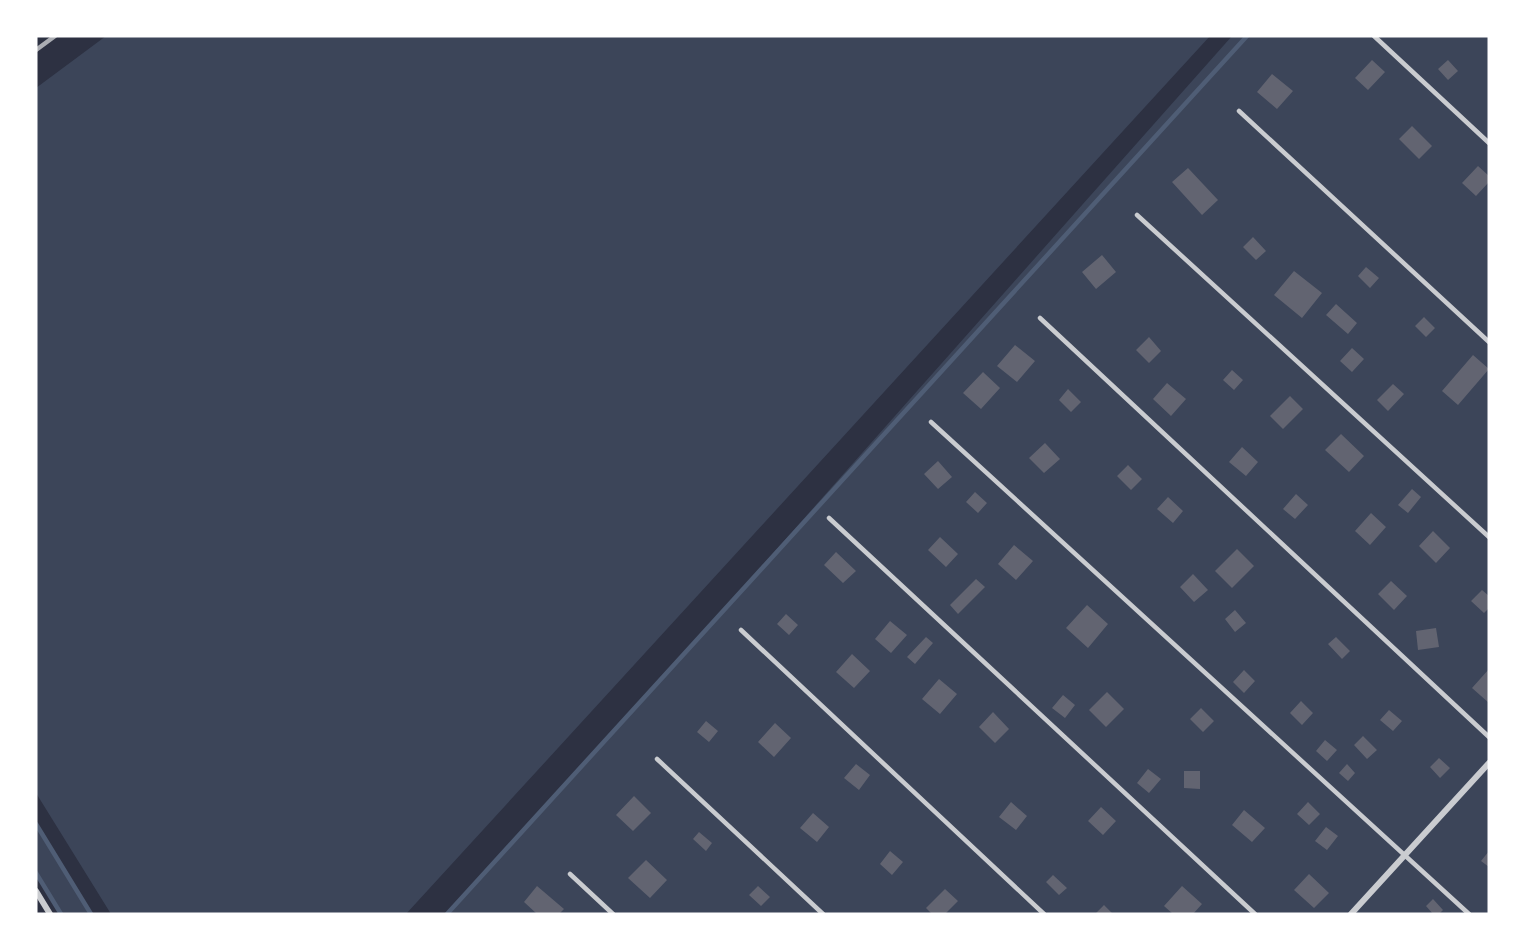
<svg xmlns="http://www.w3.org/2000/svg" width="1525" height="950" viewBox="0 0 1525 950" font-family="Montserrat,sans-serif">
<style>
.green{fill:#3c4559}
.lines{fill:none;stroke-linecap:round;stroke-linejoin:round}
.stream{stroke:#4f5d75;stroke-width:4.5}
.building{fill:#626471}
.service{stroke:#caccd0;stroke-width:4.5}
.minor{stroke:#caccd0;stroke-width:6}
.rail{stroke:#abadb3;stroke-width:4.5}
</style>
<rect width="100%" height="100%" fill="#2d3142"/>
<path class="green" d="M106,36h1104l-804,878h-295l-75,-121v-705z
M1232,36h257v878h-1042l235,-258z
M36,824l55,90h-30l-25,-41z"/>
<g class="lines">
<path class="stream" d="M36,824l55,90
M36,873l25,41
M447,914l800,-878"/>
</g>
<path class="building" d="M1372,60l13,12 -17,18 -13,-12z
M1448,60l10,11 -10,9 -10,-11z
M1272,74l21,17 -16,18 -20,-17z
M1412,126l20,20 -13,13 -20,-20z
M1478,166l11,10v6l-13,14 -14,-13z
M1188,168l30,32 -16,15 -30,-33z
M1253,237l13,14 -10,9 -13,-13z
M1102,255l14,17 -20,17 -14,-17z
M1366,267l13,11 -9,10 -12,-12z
M1294,271l28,22 -20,25 -28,-23z
M1336,304l21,19 -9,11 -22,-19z
M1424,317l11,11 -9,9 -11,-11z
M1149,337l12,14 -12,12 -13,-13z
M1015,345l20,16 -18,21 -20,-16z
M1352,348l12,11 -12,13 -12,-11z
M1473,355l16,14 -31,36 -16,-14z
M1232,370l11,10 -9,10 -11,-10z
M983,372l17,16 -19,21 -18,-16z
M1167,383l19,16 -15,17 -18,-17z
M1393,384l11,10 -16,17 -11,-11z
M1068,389l13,13 -10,10 -12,-12z
M1290,396l13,13 -20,20 -13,-13z
M1341,434l23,22 -15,16 -24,-22z
M1045,443l15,16 -16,14 -15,-15z
M1242,447l16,15 -12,14 -17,-14z
M938,461l14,16 -14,12 -14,-15z
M1128,465l14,14 -11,11 -14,-14z
M1412,489l9,8 -13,16 -10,-8z
M975,492l12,11 -9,10 -12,-11z
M1296,494l12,11 -13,14 -12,-10z
M1168,497l15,14 -10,12 -16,-14z
M1371,513l15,14 -16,18 -15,-14z
M1433,531l17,17 -14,15 -17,-17z
M940,537l18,17 -12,13 -18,-17z
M1014,545l19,16 -17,19 -18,-16z
M1237,549l17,17 -22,22 -17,-17z
M836,552l20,19 -13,12 -19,-18z
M1193,574l15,16 -14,12 -14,-15z
M976,579l9,8 -27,27 -8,-9z
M1391,581l16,15 -13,14 -16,-16z
M1482,590l7,6v12l-5,5 -13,-12z
M1087,605l21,19 -20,24 -22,-20z
M1235,610l11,13 -11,9 -10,-13z
M786,614l12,11 -9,10 -12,-11z
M890,621l17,14 -16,18 -16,-14z
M1436,628l3,19 -21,3 -2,-19z
M926,637l7,6 -18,21 -8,-7z
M1336,637l14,14 -8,8 -14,-15z
M852,654l18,17 -16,17 -18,-16z
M1489,669v34l-17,-15z
M1244,670l11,11 -11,12 -11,-11z
M939,679l18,15 -17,20 -18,-15z
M1107,692l17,17 -18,18 -17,-17z
M1063,695l12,10 -10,13 -13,-10z
M1301,701l12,12 -11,12 -12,-12z
M1201,708l13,13 -11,11 -13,-13z
M1389,710l13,11 -9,10 -13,-11z
M993,712l16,17 -14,14 -16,-16z
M706,721l12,10 -9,11 -12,-10z
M775,723l16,15 -17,19 -16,-15z
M1363,736l14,14 -10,9 -13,-14z
M1325,740l12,10 -10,11 -11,-10z
M1439,758l11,10 -10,10 -10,-11z
M856,764l14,11 -11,15 -15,-12z
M1347,764l8,9 -7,8 -9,-8z
M1148,769l13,10 -12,14 -12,-10z
M1184,771h16v18l-16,-1z
M634,796l17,17 -18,18 -17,-16z
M1011,802l16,14 -11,14 -17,-13z
M1308,802l12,12 -11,11 -12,-11z
M1101,807l15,14 -13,14 -15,-14z
M1244,810l21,18 -13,14 -20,-17z
M813,813l16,14 -12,15 -17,-14z
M1326,827l12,9 -11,14 -12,-9z
M699,832l13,11 -6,8 -13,-12z
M890,851l13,11 -11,13 -12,-11z
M1489,851v16l-8,-6z
M646,860l21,20 -17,18 -22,-20z
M1309,874l20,19 -15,15 -20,-18z
M1053,875l14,13 -8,7 -13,-13z
M537,886l27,23 -5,5h-22l-13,-12z
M758,886l12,11 -9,9 -12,-11z
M1182,886l20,18 -9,10h-20l-9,-8z
M945,889l13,12 -13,13h-13l-6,-6z
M1433,899l10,11 -4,4h-6l-7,-8z
M1104,905l9,9h-18z"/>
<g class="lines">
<path class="service" d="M1374,36l115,107
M1239,111l250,231
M1137,215l352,322
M1040,318l449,419
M931,422l538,492
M829,518l426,396
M741,630l303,284
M657,759l166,155
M570,874l43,40"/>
<path class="minor" d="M36,891l14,23
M1351,914l138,-151"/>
<path class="rail" d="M36,50l19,-14"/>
</g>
<rect width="1525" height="950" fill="none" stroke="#ffffff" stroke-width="75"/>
</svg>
